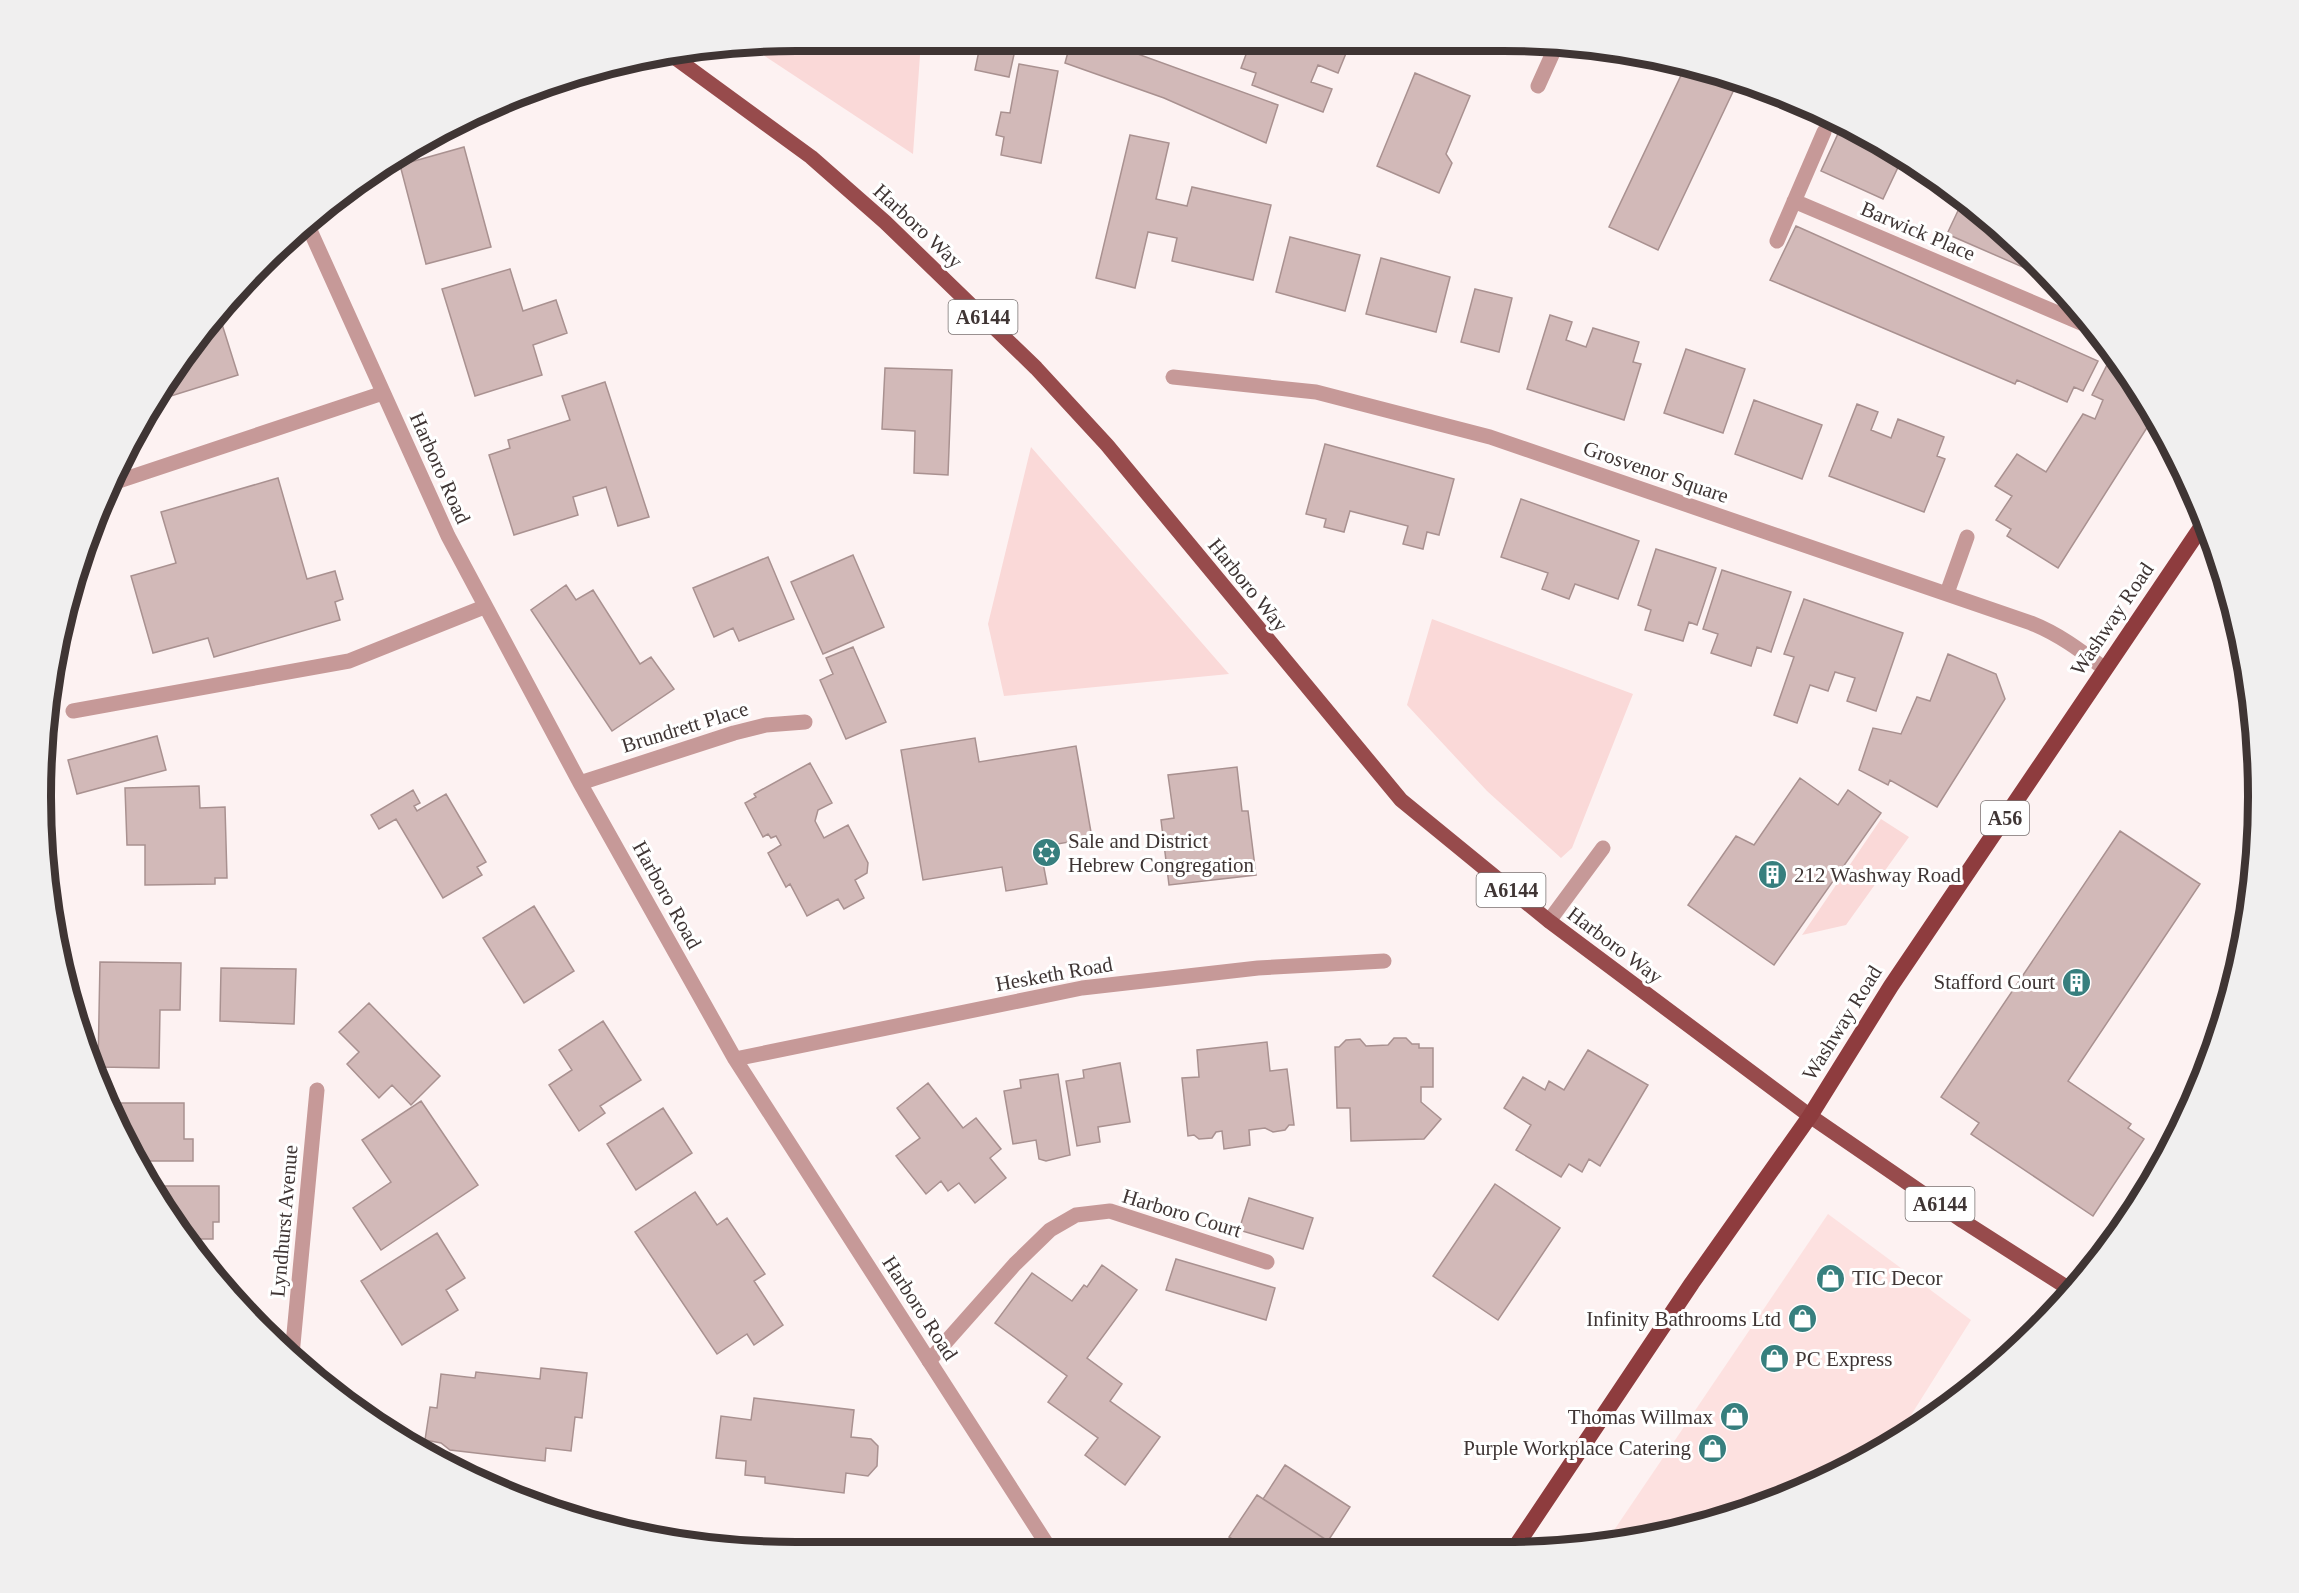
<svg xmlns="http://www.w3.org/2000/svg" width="2299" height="1593" viewBox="0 0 2299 1593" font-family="'Times New Roman',serif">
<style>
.built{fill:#fde1e0}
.green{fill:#fad9d8}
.building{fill:#d2b9b8;stroke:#a99190;stroke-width:1.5}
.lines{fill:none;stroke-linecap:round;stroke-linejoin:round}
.service{stroke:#c69998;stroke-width:15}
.minor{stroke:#c69998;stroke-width:15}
.primary{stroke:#974b4c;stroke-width:15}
.trunk{stroke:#8e3c3e;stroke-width:16}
.labels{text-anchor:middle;stroke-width:6;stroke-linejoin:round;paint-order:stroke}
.shield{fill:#fff;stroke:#797271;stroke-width:1.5}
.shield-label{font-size:20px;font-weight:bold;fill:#3f3534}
.street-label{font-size:21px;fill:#3f3534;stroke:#fff}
.poi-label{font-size:21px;fill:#3f3534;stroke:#fff;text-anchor:start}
.rim{fill:none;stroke:#3f3534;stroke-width:8}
</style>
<rect width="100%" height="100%" fill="#fdf2f2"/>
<path class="built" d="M1828,1214l143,106 -70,111 -64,44 -139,52 -94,18z"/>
<path class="green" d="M797,41h124l-8,113 -162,-107z
M1031,447l198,227 -225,22 -16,-72z
M1432,619l201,75 -61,154 -11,10 -74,-67 -80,-86z
M1881,819l28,18 -63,88 -44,10z"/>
<path class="building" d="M981,41h36l-8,36 -34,-7z
M1071,41h31l176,64 -12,38 -102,-45 -99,-35z
M1251,41h100l-13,32 -20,-8 -7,17 21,7 -9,23 -71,-27 4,-12 -15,-5z
M1019,64l39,7 -17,92 -40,-8 3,-18 -8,-2 5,-23 9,1z
M1686,65l53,14 -81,171 -49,-23z
M1415,73l55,23 -24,58 6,9 -13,30 -62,-27z
M1842,125l35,15 -4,11 27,12 -17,36 -62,-28z
M1130,135l39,8 -13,56 31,7 5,-19 79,18 -18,75 -81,-19 5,-23 -29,-6 -13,56 -39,-10z
M464,147l27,100 -65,17 -26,-99z
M1964,198l86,81 -103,-45z
M1796,226l302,135 -15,30 -9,-4 -7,15 -50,-22 -2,4 -245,-104z
M1290,237l70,18 -15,56 -69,-19z
M1381,258l69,19 -14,55 -70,-18z
M510,269l13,42 33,-11 11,33 -34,12 9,30 -67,21 -33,-107z
M1475,289l37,9 -13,54 -38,-10z
M1550,315l22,7 -6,18 20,7 7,-19 46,14 -6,20 8,2 -17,56 -97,-31z
M221,321l17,54 -83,26 13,-24 39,-52z
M1686,349l59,20 -22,64 -59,-20z
M2109,361l10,4 36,50 -97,153 -51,-32 4,-7 -15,-9 16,-24 -17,-10 22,-32 29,18 37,-58 12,5 8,-19 -11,-5z
M885,368l67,2 -4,105 -34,-2 1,-42 -33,-2z
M605,382l44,135 -31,9 -12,-39 -33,10 5,18 -64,20 -25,-80 21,-7 -2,-8 62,-20 -8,-24z
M1754,400l68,25 -20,54 -67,-25z
M1857,404l21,8 -7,18 20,8 7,-19 46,18 -7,19 8,3 -21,53 -95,-36z
M1325,444l129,35 -15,56 -12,-3 -4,17 -20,-5 5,-18 -58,-15 -6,21 -20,-5 2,-8 -20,-5z
M278,478l29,101 28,-8 8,28 -8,3 5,18 -126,37 -6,-19 -55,15 -22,-77 45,-13 -15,-51z
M1521,499l118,42 -21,58 -43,-15 -6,15 -27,-10 6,-16 -47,-16z
M1656,549l60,19 -19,57 -8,-3 -6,19 -38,-11 6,-20 -13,-5z
M853,555l31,72 -61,27 -32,-72z
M768,557l26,62 -55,22 -6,-13 -19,9 -21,-49z
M1722,570l69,22 -20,60 -14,-5 -6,19 -40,-13 7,-19 -15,-5z
M566,585l10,15 17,-10 47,74 11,-7 23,32 -62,42 -81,-121z
M1804,599l99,34 -27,78 -29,-10 8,-23 -20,-6 -7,19 -18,-6 -13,38 -23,-8 20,-58 -10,-3z
M853,647l33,75 -40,17 -26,-59 13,-6 -7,-16z
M1948,654l48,20 9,25 -68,108 -47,-27 -2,5 -29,-15 14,-42 28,6 16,-37 13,4z
M157,736l9,34 -89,24 -9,-34z
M975,738l4,24 97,-16 16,92 -52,9 7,37 -41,7 -4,-24 -79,13 -22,-130z
M810,763l22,40 -14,7 -3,11 9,17 24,-13 20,38 -1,10 -12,7 9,18 -20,11 -6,-10 -31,17 -17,-32 -4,3 -18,-34 13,-8 -5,-9 -5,2 -3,-4 -5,3 -18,-34 11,-6 -2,-3z
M1237,767l5,44h6l8,64 -87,10 -8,-65 13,-2 -6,-43z
M1800,778l38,27 10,-15 33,23 -107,152 -86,-60 48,-69 18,9z
M199,786l1,22 25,-1 2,71h-12v6l-70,1v-40h-18l-2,-57z
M413,790l7,13 -6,3 3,5 29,-17 40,68 -9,5 5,8 -39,23 -47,-79 -17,10 -8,-14z
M2120,831l80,53 -132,197 63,43 -3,4 16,11 -51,77 -122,-82 8,-11 -38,-26z
M534,906l40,65 -50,32 -41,-65z
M100,962l81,1 -1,47h-20l-1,58 -61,-1z
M221,968l75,1 -2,55 -74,-3z
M369,1003l71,73 -29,29 -19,-20 -13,13 -32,-34 12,-12 -20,-20z
M603,1021l38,59 -41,26 5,7 -26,18 -30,-46 23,-15 -13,-20z
M1394,1038h12l6,6h7v4h14v39h-12v15l20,17 -17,20 -73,2 -1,-33h-13l-2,-61h4l7,-7 14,-1 6,7 22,-1z
M1267,1042l3,29 17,-2 7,56h-5l-4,5 -12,2 -8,-4 -16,2 1,15 -26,4 -2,-18 -6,1 -4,6 -13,1 -5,-4 -6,1 -6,-58 17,-1 -2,-27z
M1588,1050l60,35 -48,81 -11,-7 -7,13 -13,-8 -8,13 -45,-27 15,-25 -27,-17 19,-31 22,13 4,-9 15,9z
M1120,1063l10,59 -32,5 2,15 -23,4 -11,-65 18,-3 -1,-8z
M1058,1074l12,81 -24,6 -7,-2 -3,-19 -23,4 -9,-53 17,-3 -1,-8z
M928,1083l35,45 13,-10 25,31 -11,9 16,20 -31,25 -16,-20 -11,8 -7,-10 -15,13 -30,-38 24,-18 -23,-30z
M421,1101l57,84 -97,65 -28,-42 38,-26 -29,-42z
M119,1103h65v36h9v22h-55l-19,-30z
M663,1108l29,45 -56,37 -29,-46z
M1495,1184l65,44 -62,92 -65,-44z
M155,1186h64v36h-6v17h-22z
M695,1192l22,33 10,-7 38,56 -11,7 29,44 -29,20 -7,-11 -30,20 -82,-122z
M1249,1198l64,20 -10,31 -64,-19z
M437,1233l28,45 -19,12 12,20 -56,35 -41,-64z
M1176,1259l99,29 -9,32 -100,-30z
M1102,1265l35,25 -50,68 35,26 -12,17 50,36 -35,48 -40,-30 13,-17 -50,-36 19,-26 -72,-53 37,-50 40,28 12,-16 3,2z
M541,1368l46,5 -5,45 -7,-1 -4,34 -25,-3 -1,13 -95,-11 -9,-7 -16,-3 5,-33 7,1 4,-34 34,4 1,-6 64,7z
M754,1398l100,12 -3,27 20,2 7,7 -1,20 -9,10 -22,-3 -2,20 -79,-10v-6l-20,-2 1,-14 -30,-3 5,-42 30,4z
M1285,1465l65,42 -22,34 -65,-42z
M1257,1495l71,46 5,3 -3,4h-84l-17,-11z"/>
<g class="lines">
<path class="service" d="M1947,593l20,-56
M73,711l276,-50 135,-54
M1549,921l54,-73
M929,1361l86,-97 35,-34 26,-15 34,-4 157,51"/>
<path class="minor" d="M1185,45l2,-4
M1538,86l18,-40
M1794,201l299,127
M309,228l139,308 132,247 155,276 315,490
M1777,241l47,-109
M1173,377l143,15 174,45 541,186c28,11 50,28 74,46
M110,484l273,-91
M580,783l154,-50 32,-8 39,-3
M735,1059l347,-71 176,-20 126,-7
M292,1355l25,-265"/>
<path class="primary" d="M674,57l137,100 74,65 151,146 71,77 294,355 148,121 261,195 153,105 108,69"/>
<path class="trunk" d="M1516,1546l176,-263 118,-167 81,-130 313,-463"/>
</g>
<defs>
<symbol id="synagogue-disc" viewBox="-11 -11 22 22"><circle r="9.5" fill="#377f7e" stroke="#fff"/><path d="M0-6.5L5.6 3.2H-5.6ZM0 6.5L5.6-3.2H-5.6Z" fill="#fff"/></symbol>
<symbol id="building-disc" viewBox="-11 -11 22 22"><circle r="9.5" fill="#377f7e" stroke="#fff"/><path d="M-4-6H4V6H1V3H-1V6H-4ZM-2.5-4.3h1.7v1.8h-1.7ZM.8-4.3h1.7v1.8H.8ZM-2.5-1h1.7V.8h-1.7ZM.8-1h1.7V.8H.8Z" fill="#fff"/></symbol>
<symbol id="shop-disc" viewBox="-11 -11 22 22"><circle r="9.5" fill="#377f7e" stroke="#fff"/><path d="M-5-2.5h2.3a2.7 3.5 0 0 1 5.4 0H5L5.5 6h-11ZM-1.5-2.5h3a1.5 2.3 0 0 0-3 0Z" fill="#fff"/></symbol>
</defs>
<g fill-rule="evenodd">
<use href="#synagogue-disc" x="1030" y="836" width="33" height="33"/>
<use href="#building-disc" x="1756" y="858" width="33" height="33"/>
<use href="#building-disc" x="2060" y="966" width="33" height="33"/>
<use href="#shop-disc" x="1814" y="1262" width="33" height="33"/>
<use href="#shop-disc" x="1786" y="1302" width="33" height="33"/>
<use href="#shop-disc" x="1758" y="1342" width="33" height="33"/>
<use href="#shop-disc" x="1718" y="1400" width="33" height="33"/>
<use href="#shop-disc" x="1696" y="1432" width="33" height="33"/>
</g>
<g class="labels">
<g class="shield">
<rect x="948.5" y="300" width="69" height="34" rx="4.5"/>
<rect x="1981" y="801" width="48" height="34" rx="4.5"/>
<rect x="1476.5" y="873" width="69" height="34" rx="4.5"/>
<rect x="1905.5" y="1187" width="69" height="34" rx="4.5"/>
</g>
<g class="shield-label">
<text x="983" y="324">A6144</text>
<text x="2005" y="825">A56</text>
<text x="1511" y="897">A6144</text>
<text x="1940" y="1211">A6144</text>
</g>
<g class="street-label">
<text transform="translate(918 226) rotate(43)" y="7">Harboro Way</text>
<text transform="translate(1918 231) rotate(23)" y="7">Barwick Place</text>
<text transform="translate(440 468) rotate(66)" y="7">Harboro Road</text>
<text transform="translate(1656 472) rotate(19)" y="7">Grosvenor Square</text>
<text transform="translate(1248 585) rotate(51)" y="7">Harboro Way</text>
<text transform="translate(2112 619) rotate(-56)" y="7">Washway Road</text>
<text transform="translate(685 727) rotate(-17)" y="7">Brundrett Place</text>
<text transform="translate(667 895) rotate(61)" y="7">Harboro Road</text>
<text transform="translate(1615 945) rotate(37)" y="7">Harboro Way</text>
<text transform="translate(1054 974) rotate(-10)" y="7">Hesketh Road</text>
<text transform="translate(1842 1023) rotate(-58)" y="7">Washway Road</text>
<text transform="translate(1182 1213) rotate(17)" y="7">Harboro Court</text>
<text transform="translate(284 1221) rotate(-85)" y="7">Lyndhurst Avenue</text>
<text transform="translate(920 1308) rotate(57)" y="7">Harboro Road</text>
</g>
<g class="poi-label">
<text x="1068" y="848">Sale and District<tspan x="1068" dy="24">Hebrew Congregation</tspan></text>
<text x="1794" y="882">212 Washway Road</text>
<text x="2055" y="989" text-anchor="end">Stafford Court</text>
<text x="1852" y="1285">TIC Decor</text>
<text x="1781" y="1326" text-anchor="end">Infinity Bathrooms Ltd</text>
<text x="1795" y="1366">PC Express</text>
<text x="1713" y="1424" text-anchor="end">Thomas Willmax</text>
<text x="1691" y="1455" text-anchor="end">Purple Workplace Catering</text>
</g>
</g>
<path d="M0 0H2299V1593H0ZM796 51H1503A745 745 0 0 1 2248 796V797A745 745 0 0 1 1503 1542H796A745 745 0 0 1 51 797V796A745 745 0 0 1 796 51Z" fill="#f0efef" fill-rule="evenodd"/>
<path class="rim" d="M796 51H1503A745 745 0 0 1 2248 796V797A745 745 0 0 1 1503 1542H796A745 745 0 0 1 51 797V796A745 745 0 0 1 796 51Z"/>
</svg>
